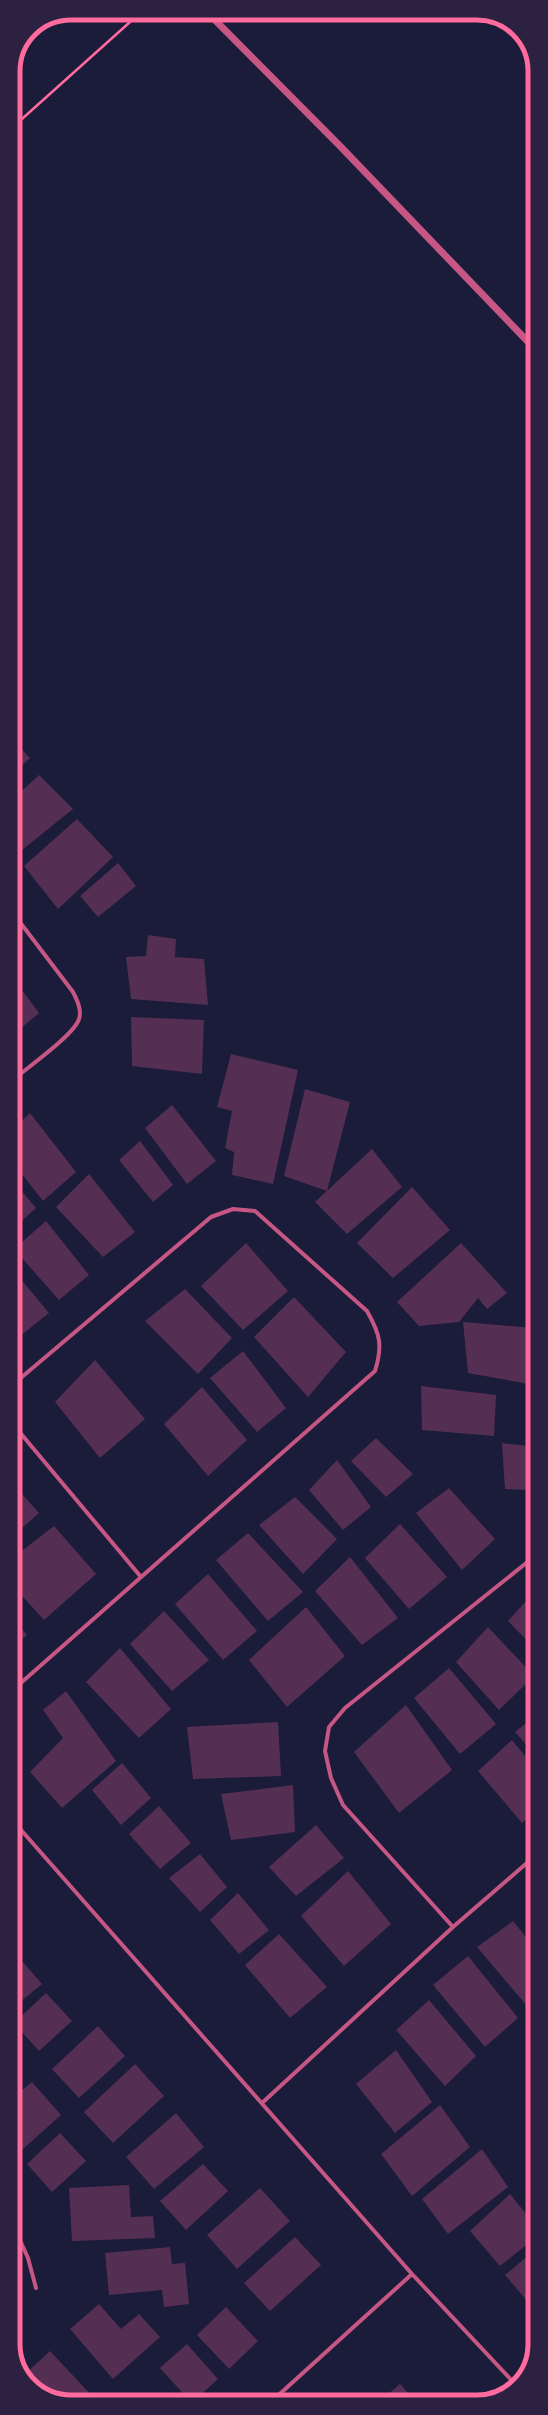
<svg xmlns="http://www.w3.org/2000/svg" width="548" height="2415" viewBox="0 0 548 2415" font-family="Barlow,sans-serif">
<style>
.building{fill:#542f53}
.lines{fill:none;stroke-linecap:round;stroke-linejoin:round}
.path{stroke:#ff6b9d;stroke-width:2.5}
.minor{stroke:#c65784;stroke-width:4}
.tertiary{stroke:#c65784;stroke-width:7}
.rim{fill:none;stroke:#ff6b9d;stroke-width:5}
</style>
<rect width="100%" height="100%" fill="#1b1b3a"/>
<path class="building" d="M13,740l17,18 -17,16z
M39,775l34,34 -56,45 -4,-4v-51z
M77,819l36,38 -55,52 -34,-43z
M118,863l18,23 -38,31 -18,-21z
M148,935l28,4 -1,18 29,2 4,46 -77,-6 -5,-42 20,-1z
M13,978l26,35 -26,22z
M131,1017l73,3 -2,54 -70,-8z
M231,1054l67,16 -25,114 -41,-9 2,-23 -9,-4 7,-37 -15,-4z
M305,1089l45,13 -23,89 -43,-15z
M172,1105l44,56 -29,23 -42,-56z
M30,1113l46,59 -33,29 -29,-37 -1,-35z
M140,1141l33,44 -20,17 -34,-42z
M372,1149l30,38 -55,47 -32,-32z
M89,1174l46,58 -32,25 -47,-50z
M14,1182l22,26 -22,20z
M412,1187l38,43 -57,48 -36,-35z
M46,1221l43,54 -30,25 -45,-51z
M246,1243l42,48 -45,39 -42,-44z
M461,1243l46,50 -20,16 -9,-11 -19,24 -40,4 -22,-24z
M14,1271l35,42 -30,24 -5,-5z
M185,1289l47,49 -34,36 -53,-53z
M294,1297l52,55 -38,45 -54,-60z
M463,1322l72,6v57l-67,-12z
M243,1351l43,57 -29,24 -47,-54z
M95,1360l50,59 -45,39 -45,-56z
M421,1386l75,9 -2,41 -72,-6z
M202,1387l45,53 -39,36 -44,-52z
M376,1438l37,36 -27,23 -35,-36z
M502,1443l26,3 1,44 -24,-1z
M337,1460l34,47 -28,23 -34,-40z
M14,1485l25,28 -25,22z
M449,1488l46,51 -33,31 -46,-57z
M295,1497l42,42 -34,35 -44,-49z
M400,1524l47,53 -38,32 -44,-51z
M54,1526l42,48 -52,46 -30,-33v-30z
M248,1533l55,59 -35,29 -52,-61z
M350,1557l48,61 -36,27 -47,-54z
M208,1574l49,57 -34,29 -48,-56z
M535,1591v58l-27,-28z
M306,1607l39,49 -58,51 -38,-47z
M164,1611l45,49 -37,31 -42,-47z
M14,1620l13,15 -13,11z
M488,1627l46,49 -35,34 -43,-48z
M120,1648l51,61 -32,29 -53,-56z
M449,1668l47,56 -36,30 -46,-56z
M66,1691l50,70 -54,47 -32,-36 33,-34 -20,-28z
M406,1705l46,65 -53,43 -45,-61z
M535,1716v39l-20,-23z
M278,1722l3,54 -88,3 -6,-52z
M512,1740l23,28v44l-13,11 -44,-52z
M122,1763l29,35 -30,27 -29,-35z
M293,1785l2,47 -64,8 -10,-46z
M159,1806l32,37 -31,26 -31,-35z
M316,1825l28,33 -48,38 -27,-29z
M200,1854l27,33 -27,25 -31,-34z
M348,1871l43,53 -47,42 -43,-50z
M238,1893l31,37 -30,24 -29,-34z
M535,1901v13l-7,-7z
M513,1921l22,27v51l-8,7 -50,-59z
M279,1934l48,53 -37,31 -45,-53z
M16,1954l26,30 -28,23v-51z
M468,1956l50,62 -33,29 -52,-62z
M46,1993l26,28 -33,30 -25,-28z
M429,2000l47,56 -31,30 -49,-56z
M98,2026l27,30 -46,42 -27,-29z
M396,2050l36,52 -37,31 -39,-49z
M135,2064l29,32 -51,47 -29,-31z
M32,2082l29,33 -47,42v-60z
M440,2105l30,42 -58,49 -31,-42z
M176,2113l28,34 -50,42 -28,-32z
M60,2133l26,28 -34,31 -25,-28z
M482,2149l26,38 -60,47 -26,-35z
M203,2164l25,27 -42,39 -26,-29z
M129,2185l2,32 22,-1 2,22 -83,3 -3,-53z
M260,2188l30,33 -53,48 -30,-34z
M510,2194l25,31v13l-35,28 -30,-35z
M295,2237l26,28 -51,46 -26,-28z
M170,2247l2,17 13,-1 4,41 -25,3 -2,-17 -53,5 -4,-42z
M535,2250v60l-30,-35z
M99,2304l22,25 18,-15 21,23 -47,42 -43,-50z
M226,2307l32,34 -29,28 -32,-34z
M187,2344l31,35 -25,23h-2l-31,-34z
M50,2351l44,47 -4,4h-23l-34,-14 -8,-14z
M400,2384l15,17h-35z"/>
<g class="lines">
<path class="path" d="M13,127l127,-114"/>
<path class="minor" d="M13,913l60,79c4,8 9,18 6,27 -5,16 -51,48 -66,61
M14,1392l2,-10 195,-165 22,-8 22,2 112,100c13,23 16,34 8,60l-361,318
M14,1416l3,13 124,148
M14,1822l398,452 104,111
M453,1927l82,-71
M262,2103l191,-176 -110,-122 -12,-27 -6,-27 4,-24 16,-19 190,-152
M14,2227l14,31 8,30
M272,2401l140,-127"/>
<path class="tertiary" d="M208,13l132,133 194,202"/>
</g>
<path d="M0 0H548V2415H0ZM71 20H477A51 51 0 0 1 528 71V2344A51 51 0 0 1 477 2395H71A51 51 0 0 1 20 2344V71A51 51 0 0 1 71 20Z" fill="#2d2142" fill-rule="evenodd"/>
<path class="rim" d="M71 20H477A51 51 0 0 1 528 71V2344A51 51 0 0 1 477 2395H71A51 51 0 0 1 20 2344V71A51 51 0 0 1 71 20Z"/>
</svg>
